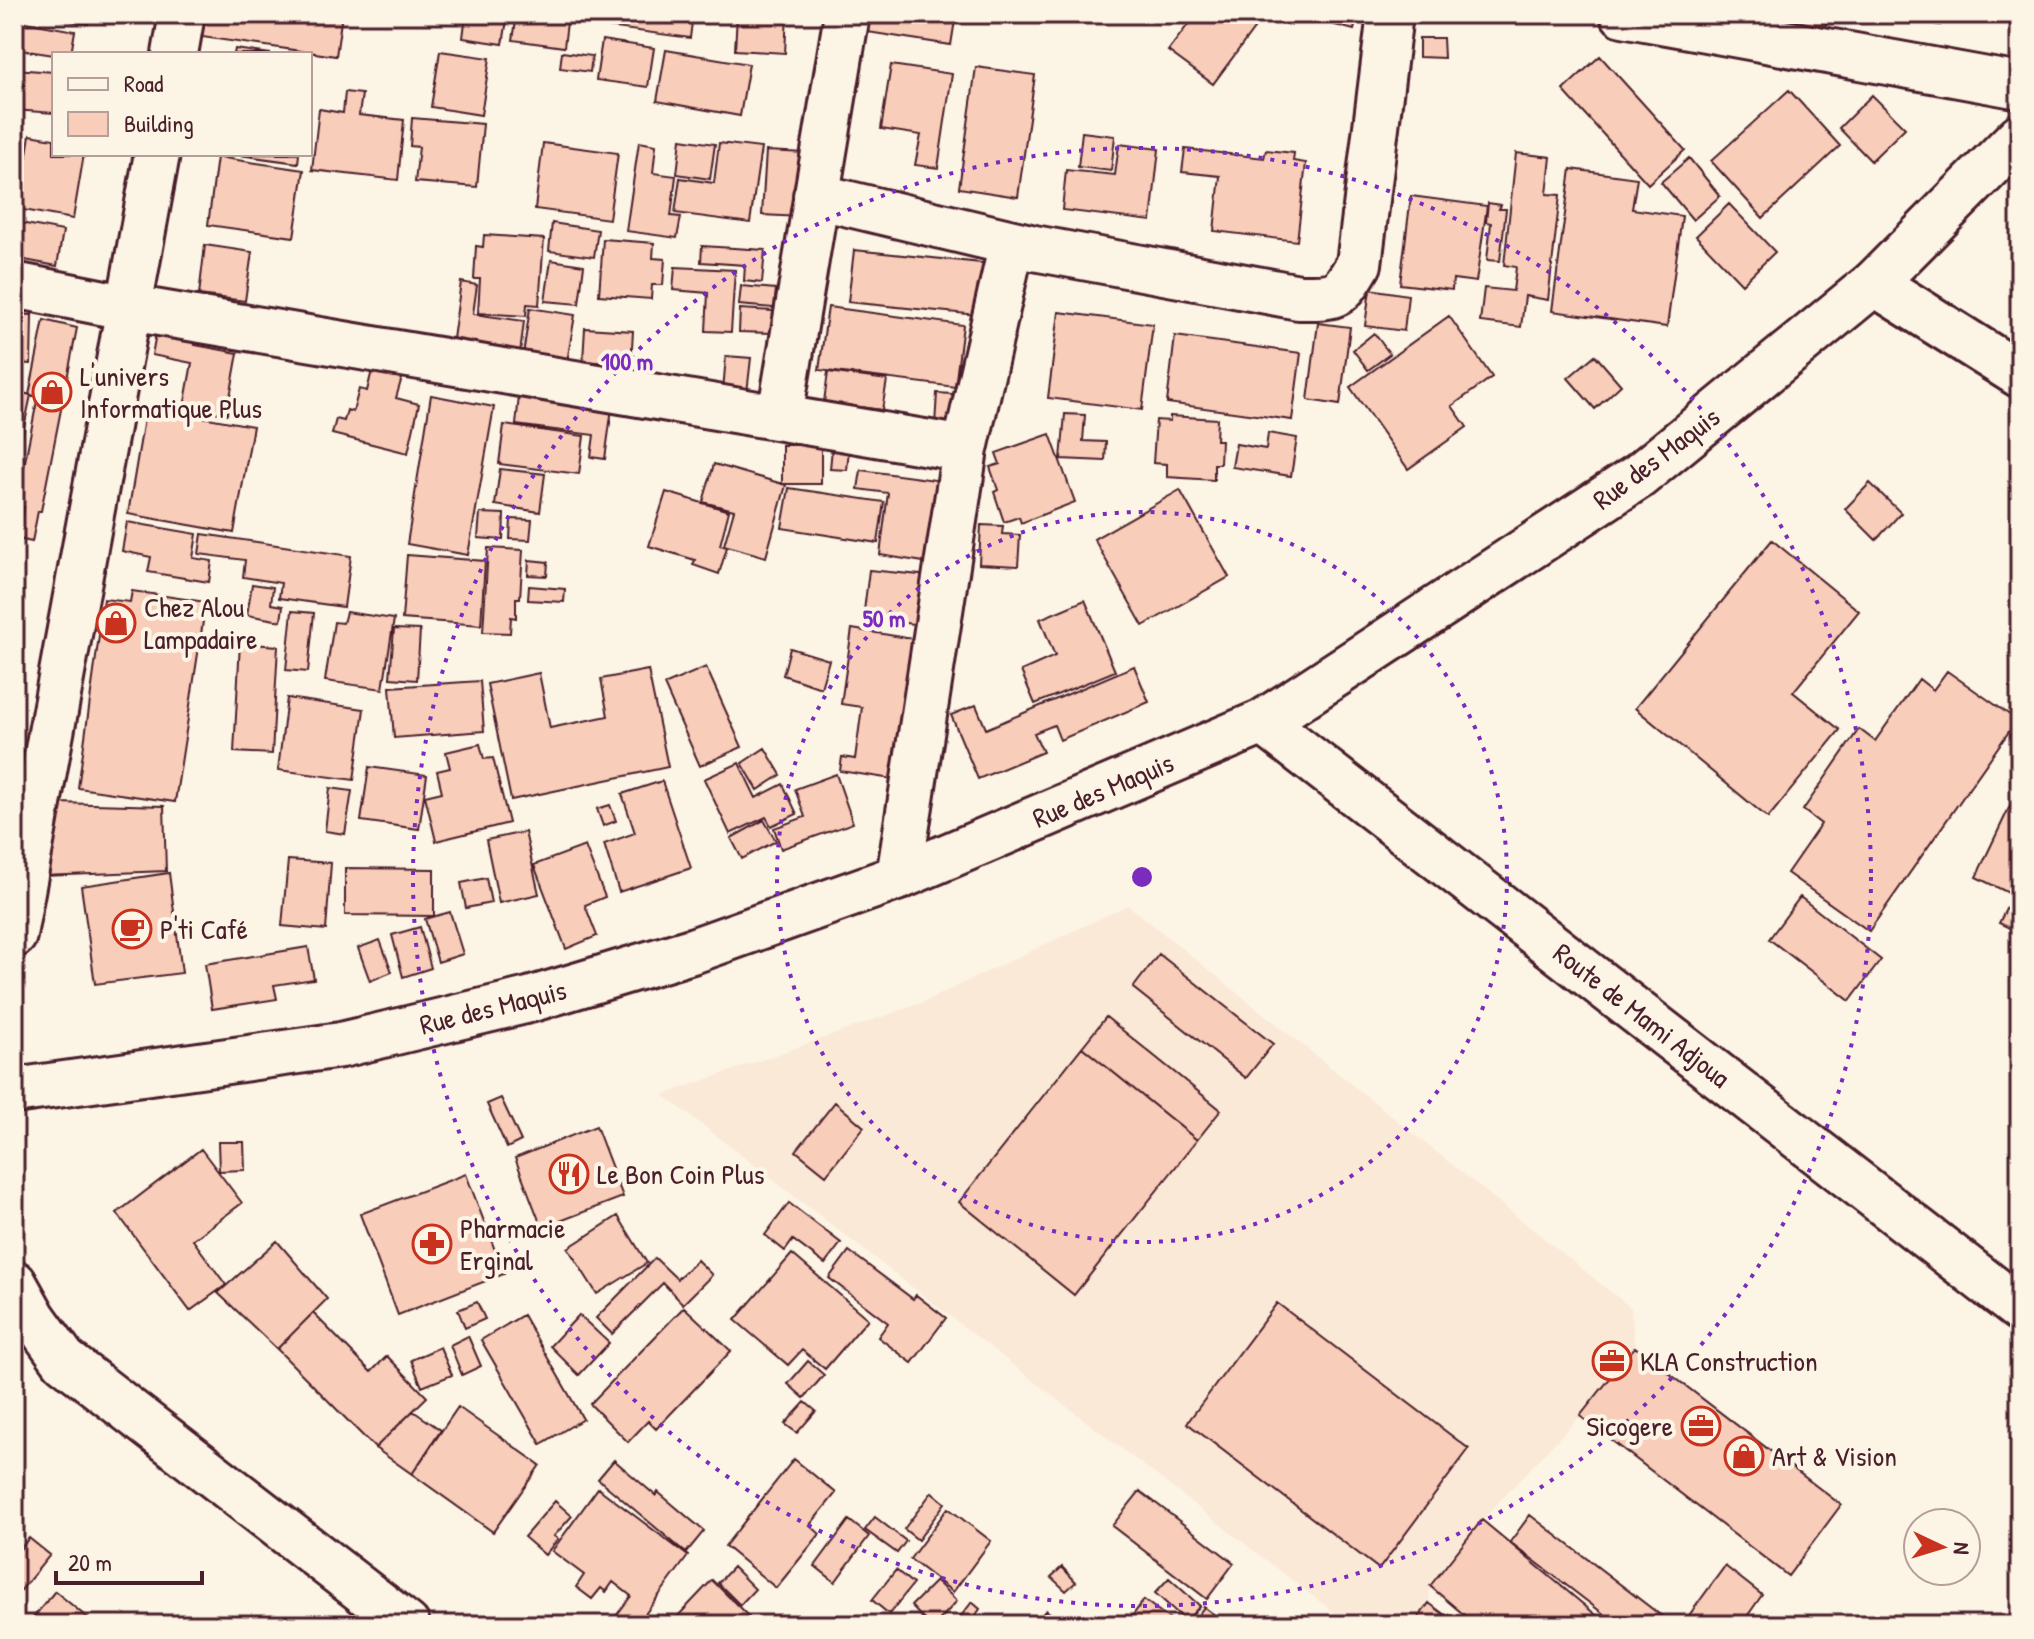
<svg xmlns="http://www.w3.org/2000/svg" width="2034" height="1639" viewBox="0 0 2034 1639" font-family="'Patrick Hand',sans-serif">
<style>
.built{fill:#fbe9d8}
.building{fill:#f8cdb9;stroke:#4a1f2b;stroke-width:2}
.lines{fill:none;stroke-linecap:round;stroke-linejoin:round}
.minor-casing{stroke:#4a1f2b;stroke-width:50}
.tertiary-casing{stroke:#4a1f2b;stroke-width:50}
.minor{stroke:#fcf5e5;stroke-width:44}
.tertiary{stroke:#fcf5e5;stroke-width:44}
.ring{fill:none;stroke:#7b2cbf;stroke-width:4;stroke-dasharray:4 8}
.labels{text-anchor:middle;stroke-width:8;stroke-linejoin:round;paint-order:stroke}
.poi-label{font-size:28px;fill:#4a1f2b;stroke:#fcf5e5;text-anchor:start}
.street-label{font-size:28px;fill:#4a1f2b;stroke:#fcf5e5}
.centre{fill:#7b2cbf;stroke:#fcf5e5;stroke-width:4}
.ring-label{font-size:24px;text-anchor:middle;font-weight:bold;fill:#7b2cbf;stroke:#fcf5e5;stroke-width:8;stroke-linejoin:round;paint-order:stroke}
</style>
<rect width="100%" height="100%" fill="#fcf5e5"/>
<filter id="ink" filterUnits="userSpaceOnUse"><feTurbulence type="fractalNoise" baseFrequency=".0125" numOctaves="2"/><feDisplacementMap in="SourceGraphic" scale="16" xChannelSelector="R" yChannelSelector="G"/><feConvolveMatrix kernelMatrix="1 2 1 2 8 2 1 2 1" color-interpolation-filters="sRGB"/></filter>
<g filter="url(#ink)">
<path class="built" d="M1128,905l503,403 4,39 -55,69 -98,104 -52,66 -1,17 -16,22h-63l-687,-530 258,-92z"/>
<path class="building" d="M33,14h56l-1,10z
M205,14h137l-6,42 -134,-19z
M466,14h42l-5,30 -40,-6z
M517,14h51l-4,33 -51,-7z
M586,14h107l-3,24 -105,-14z
M737,14h50l-2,39 -50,-3z
M864,14h92l-5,31 -90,-14z
M1196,14h69l-52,70 -45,-33z
M1294,14h64l-4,16z
M1778,14h49l-2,19 -48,-5z
M1873,14h69l-2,11z
M2005,14h15v13z
M14,20l61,11 -4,23 -17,1 -40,-6z
M1419,38h24l1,20 -25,-1z
M602,40l52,8 -6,39 -52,-7z
M235,49l36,5h-37z
M666,50l83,14 -9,52 -83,-15z
M440,51l50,7 -9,57 -50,-8z
M562,52l30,4 -2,16 -30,-4z
M1600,56l85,94 -37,34 -85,-94z
M891,65l61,9 -14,94 -23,-3 6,-30 -40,-6z
M976,67l59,8 -17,122 -59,-9z
M14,69l40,3v41l-40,-3z
M1789,90l51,56 -77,72 -52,-57z
M345,92l17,2 -3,21 45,5 -6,60 -86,-10 7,-61 24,4z
M1872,95l33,33 -34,33 -32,-33z
M412,118l71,6 -6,63 -62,-5 4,-35 -9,-1z
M1082,132l33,4 -4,35 -33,-4z
M30,135l24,4v15h30l-11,65 -55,-10z
M681,139l34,5 -5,35 -33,-5z
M639,142l17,3 -3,28 23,3 -5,40 10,1 -4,21 -51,-7z
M543,143l75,10 -9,66 -74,-10z
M719,143l42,5 -11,75 -75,-10 5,-35 34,5z
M1119,144l40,5 -8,72 -89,-11 4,-40 49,5z
M1185,149l79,9 2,-8 28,3 -1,8 13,2 -9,78 -83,-10 6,-55 -38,-4z
M766,151l39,2 -4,64 -39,-2z
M1516,153l35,4 -4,37 13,1 -12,105 -23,-4 -4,31 -41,-5 4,-34 29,3 3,-24 -12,-2z
M231,154h68l-1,9z
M217,157l87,13 -10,67 -86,-12z
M1689,158l31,38 -27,24 -32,-38z
M1571,169l66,9 -5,31 50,7 -15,111 -115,-16z
M1411,196l76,10 -11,76 -23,-3 -1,11 -52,-6z
M1488,203l13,2 -2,4h7l-6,52 -13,-1 4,-37 -5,-1z
M1729,204l46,48 -33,32 -46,-48z
M15,222l48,9 -6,35 -43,-8z
M552,223l46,7 -4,27 -45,-6z
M484,235l60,4 -5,66 -12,-1 -1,12 -48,-3 2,-34h-6l2,-33 7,1z
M603,239l51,4 -1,15 12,1 -2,26h-11l-1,14 -52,-4z
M205,245l47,7 -7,49 -46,-6z
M702,246l63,4 -3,33 -18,-2 1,-16 -44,-3z
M854,250l137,14 -4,52 -139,-14z
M551,260l33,5 -5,39 -34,-3z
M675,267l60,3 -4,62 -25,-1 2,-38 -35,-3z
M461,282l16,3 -4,29 51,7 -4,33 -68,-8z
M741,286l35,3 -2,19 -35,-3z
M1370,289l38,6 -4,36 -39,-5z
M828,307l135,18 -8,62 -136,-17z
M530,308l45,7 -8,47 -44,-7z
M740,309l33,2v22l-34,-1z
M1059,312l94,12 -11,86 -94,-12z
M14,314l18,1 -1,49 -17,-1z
M1449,316l43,61 -40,29 15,21 -59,42 -58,-82z
M44,320l33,8 -36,183h-3l-6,31 -14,-3 6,-32 -8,-1 22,-110 -9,-1z
M1318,323l32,4 -10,78 -32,-5z
M157,328l40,7 -2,10 43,8 -11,61 -43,-7 8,-44 -40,-8z
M585,328l48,3 -2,34 -48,-4z
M1374,333l16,21 -22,16 -15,-20z
M1175,336l126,17 -9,67 -125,-17z
M1595,355l26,30 -26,24 -27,-31z
M726,356l25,2 -4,35 -24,-2z
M373,366l30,8 -7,24 23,6 -11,49 -76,-19 4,-15 8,2 3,-11 6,2 6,-23 8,2z
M828,372l59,8 -5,30 -58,-8z
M14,391l17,4 -17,79z
M937,393l30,2 -1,31 -31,-1z
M431,395l63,12 -26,148 -61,-11z
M519,396l93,12 -7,51 -14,-2 3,-22 -78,-10z
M146,407l107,19 -19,107 -106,-19z
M1065,414l20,1 -2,26 23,1 -1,19 -44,-2z
M1170,416l47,3 -1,21h5l-1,24h-6v16l-47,-3v-13l-14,-1 3,-43 14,1z
M504,425l80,11 -5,38 -80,-10z
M1268,433l29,5 -6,38 -59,-9 4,-23 30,5z
M1050,434l25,68 -54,21 -2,-6 -15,5 -10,-30 4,-2 -8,-23 10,-3 -4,-11z
M782,445h39v39h-39z
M832,448l17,1 -2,21 -17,-1z
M714,464l72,21 -20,72 -42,-12 10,-35 -31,-8z
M500,469l45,5 -5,38 -45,-7z
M861,470l82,11 -13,82 -50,-8 8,-62 -30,-4z
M1870,483l31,30 -25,27 -31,-31z
M789,488l95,14 -6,41 -96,-15z
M1180,490l49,87 -86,49 -49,-87z
M666,492l63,19 -9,34 7,2 -8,27 -26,-9 2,-5 -46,-14z
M14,508l7,2 -7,35z
M480,513l24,1 -1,26 -25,-2z
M511,519l21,1 -2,20 -20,-1z
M127,522l70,12 -4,24 19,3 -3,21 -61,-10 3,-15 -29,-6z
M981,525l22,1 -1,8 18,1 -2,31 -39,-2z
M202,534l149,22 -7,51 -65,-9 2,-15 -38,-6 2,-17 -46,-6z
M1772,540l87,71 -66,81 47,38 -72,88 -133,-110z
M488,548l35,2 -3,48h-4v20l-5,-1 -1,16 -27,-1z
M407,555l78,6 -4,64 -79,-6z
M529,560l19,2 -1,14 -19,-1z
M869,570l61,6 -5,49 -62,-6z
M252,584l21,3 -2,17 12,2 -2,15 -34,-6z
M529,586l36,3 -1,13 -36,-2z
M132,591l74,11 -31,200 -97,-14 26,-189 26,3z
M1085,600l30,71 -80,33 -14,-33 34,-15 -15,-37z
M292,611l22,2 -6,59 -22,-2z
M346,612l48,7 -11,70 -58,-8 9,-59 9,1z
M394,629l26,1 -3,50 -27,-2z
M852,629l68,11 -21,140 -59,-9 2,-14 13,2 7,-52 -21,-3z
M240,643l38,3 -6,108 -38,-2z
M790,648l39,12 -8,28 -38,-13z
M1134,666l15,36 -89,38 -6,-15 -20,8 9,19 -65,27 -27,-64 25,-10 10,24z
M706,667l36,80 -42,19 -36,-81z
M648,670l20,97 -157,33 -24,-116 52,-11 11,55 58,-12 -7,-37z
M1947,671l70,49 -148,211 -82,-58 34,-49 -18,-14 56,-81 16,12 44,-62 14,11z
M480,681l4,50 -90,7 -4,-51z
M287,698l77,11 -10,71 -76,-10z
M480,744l4,15 9,-1 16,65 -73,18 -11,-45 17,-4 -5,-21 13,-3 -4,-16z
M765,748l16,27 -23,15 -16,-27z
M739,763l17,35 27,-14 14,30 -26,12 -5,-9 -36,17 -26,-55z
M369,767l58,8 -8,54 -58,-8z
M836,774l17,49 -72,26 -7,-21 31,-11 -10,-28z
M662,781l29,87 -72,24 -15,-48 31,-11 -13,-39z
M2020,785v148l-21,-10 14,-28 -37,-18z
M330,788l22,3 -7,43 -20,-3z
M57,803l107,3 2,65 -123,5z
M610,805l6,16 -13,5 -6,-17z
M764,820l12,21 -34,18 -11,-21z
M525,832l14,62 -40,9 -13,-63z
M585,846l20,51 -20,8 12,31 -31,13 -32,-84z
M288,860l43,3 -5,67 -44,-4z
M345,868l89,1v47l-89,-1z
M169,873l13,100 -87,11 -14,-98z
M486,878l5,25 -25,5 -5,-25z
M1800,897l81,63 -31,41 -81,-62z
M450,912l13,42 -25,8 -13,-43z
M420,927l11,41 -28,9 -11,-42z
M380,940l12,32 -22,9 -12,-33z
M308,947l6,32 -40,6 3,14 -65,10 -7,-45z
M1159,954l114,90 -27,34 -113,-90z
M1106,1017l115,93 -24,30 -115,-93z
M1082,1047l115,93 -123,155 -115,-93z
M501,1098l20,43 -14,7 -20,-44z
M835,1102l29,25 -38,48 -30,-24z
M596,1126l27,71 -81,31 -27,-70z
M218,1142h26l1,28 -26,1z
M201,1149l41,54 -49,37 33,45 -36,26 -73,-98z
M466,1174l38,100 -106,41 -38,-101z
M789,1203l52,40 -16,21 -32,-24 -8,11 -20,-16z
M618,1216l29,47 -50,31 -29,-46z
M277,1241l50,58 -50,50 -59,-56z
M849,1251l64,48 3,-4 30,23 -34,45 -34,-26 10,-14 -59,-45z
M792,1254l76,65 -43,50 -23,-19 -14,15 -53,-45z
M655,1258l22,21 20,-19 15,15 -29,29 -20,-21 -51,51 -16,-16z
M477,1302l8,17 -20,9 -7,-18z
M1277,1303l192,146 -90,120 -192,-146z
M684,1307l47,44 -75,78 -8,-8 -20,21 -38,-38z
M313,1313l58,59 16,-16 40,41 -52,51 -98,-99z
M523,1315l60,104 -42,25 -60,-104z
M579,1315l30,28 -30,32 -29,-29z
M468,1336l13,30 -19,9 -12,-30z
M440,1347l12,28 -30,12 -11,-27z
M1635,1347l206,158 -53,71 -208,-160z
M808,1361l16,14 -20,23 -16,-14z
M805,1402l11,9 -19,22 -12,-9z
M458,1407l82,58 -47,67 -81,-58z
M413,1411l28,19 -29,44 -37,-26z
M794,1459l42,34 -26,32 10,9 -44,54 -51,-42z
M614,1460l42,36 2,-4 46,39 -18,22 -88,-74z
M598,1488l90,68 -51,69h-10l-11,-9 15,-20 -18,-14 -7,10 -5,-4 -9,11 -16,-12 8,-12 -32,-24z
M1140,1491l94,72 -27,36 -95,-73z
M932,1492l13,11 -27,37 -14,-11z
M555,1501l17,15 -18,20 4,3 -13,16 -21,-18z
M948,1508l43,33 -38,51 -43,-33z
M1530,1515l134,103 -6,7h-40l-108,-83z
M875,1517l31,24 -9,12 -32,-23z
M849,1520l20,16 -34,46 -20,-16z
M1482,1520l126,105h-132l-46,-39z
M14,1527l8,7 -8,10z
M29,1538l21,17 -32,39 -4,-3v-34z
M1725,1566l37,29 -21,30h-59z
M733,1567l22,22 -15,16 -22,-22z
M1062,1567l14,15 -10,9 -15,-14z
M896,1570l17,14 -24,30 -17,-14z
M1169,1578l31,28 -14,15 -31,-28z
M712,1580l45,45h-75l-6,-7z
M936,1581l21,20 -22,24h-6l-18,-19z
M55,1591l41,34h-69z
M1144,1600l34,25h-48l-3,-2z
M972,1602l8,7 -4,6 13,10h-35z
M1429,1603l29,22h-45z
M1204,1607l24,18h-37z
M1046,1610l18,15h-31z
M1111,1616l10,9h-17z"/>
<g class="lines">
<defs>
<path id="minor" d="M1623,14l397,72
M175,54l7,-40
M816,196l218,52 265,49c39,0 40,1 60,-33l31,-250
M1874,283l146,92
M14,285l116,23 835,141
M780,416l67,-402
M899,877l66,-428 47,-206
M14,935l143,-781
M14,1283l19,34 31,43 343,265"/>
<path id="tertiary" d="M1263,722l757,587
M14,1091l327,-46 188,-45 166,-50 204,-73 364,-155 376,-246 235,-193 146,-147"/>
</defs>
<use href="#minor" class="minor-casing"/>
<use href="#tertiary" class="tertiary-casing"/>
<use href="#minor" class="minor"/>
<use href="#tertiary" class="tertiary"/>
</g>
</g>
<g class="ring">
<circle cx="1142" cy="877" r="365"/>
<circle cx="1142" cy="877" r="729"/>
</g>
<defs>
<symbol id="shop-ring" viewBox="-11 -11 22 22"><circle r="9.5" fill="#fcf5e5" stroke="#c8321e" stroke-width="1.5"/><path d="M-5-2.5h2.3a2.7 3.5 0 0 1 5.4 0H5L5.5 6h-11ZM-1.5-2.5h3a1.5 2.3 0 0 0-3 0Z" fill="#c8321e"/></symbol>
<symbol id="cafe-ring" viewBox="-11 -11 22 22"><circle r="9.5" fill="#fcf5e5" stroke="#c8321e" stroke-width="1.5"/><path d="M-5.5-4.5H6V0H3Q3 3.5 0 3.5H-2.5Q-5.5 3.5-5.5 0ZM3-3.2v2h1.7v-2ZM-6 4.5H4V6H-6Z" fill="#c8321e"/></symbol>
<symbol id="restaurant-ring" viewBox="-11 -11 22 22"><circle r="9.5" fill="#fcf5e5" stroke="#c8321e" stroke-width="1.5"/><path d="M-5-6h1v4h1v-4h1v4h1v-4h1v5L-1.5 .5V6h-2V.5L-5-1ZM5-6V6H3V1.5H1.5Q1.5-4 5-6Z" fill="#c8321e"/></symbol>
<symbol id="pharmacy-ring" viewBox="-11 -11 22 22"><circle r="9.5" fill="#fcf5e5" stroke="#c8321e" stroke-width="1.5"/><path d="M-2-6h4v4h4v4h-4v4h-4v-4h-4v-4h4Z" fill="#c8321e"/></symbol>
<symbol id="office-ring" viewBox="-11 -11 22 22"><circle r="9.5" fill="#fcf5e5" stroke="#c8321e" stroke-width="1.5"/><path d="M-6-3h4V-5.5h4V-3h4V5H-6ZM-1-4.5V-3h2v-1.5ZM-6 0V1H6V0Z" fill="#c8321e"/></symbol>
</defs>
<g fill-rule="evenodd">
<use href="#shop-ring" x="30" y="370" width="44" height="44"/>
<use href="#shop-ring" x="94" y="601" width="44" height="44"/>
<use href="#cafe-ring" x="110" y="907" width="44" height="44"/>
<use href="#restaurant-ring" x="547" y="1152" width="44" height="44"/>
<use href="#pharmacy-ring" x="410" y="1222" width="44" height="44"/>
<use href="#office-ring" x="1590" y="1339" width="44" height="44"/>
<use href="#office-ring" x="1679" y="1404" width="44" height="44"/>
<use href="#shop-ring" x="1722" y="1434" width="44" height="44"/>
</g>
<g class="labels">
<g class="poi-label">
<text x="80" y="386">L'univers<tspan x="80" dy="32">Informatique Plus</tspan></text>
<text x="144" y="617">Chez Alou<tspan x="144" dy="32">Lampadaire</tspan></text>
<text x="160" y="939">P'ti Café</text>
<text x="597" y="1184">Le Bon Coin Plus</text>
<text x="460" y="1238">Pharmacie<tspan x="460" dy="32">Erginal</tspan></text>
<text x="1640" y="1371">KLA Construction</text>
<text x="1673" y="1436" text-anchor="end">Sicogere</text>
<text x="1772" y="1466">Art &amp; Vision</text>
</g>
<g class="street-label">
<text transform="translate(1656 458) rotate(-37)" y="10">Rue des Maquis</text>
<text transform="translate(1103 790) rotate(-23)" y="10">Rue des Maquis</text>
<text transform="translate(493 1007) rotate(-14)" y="10">Rue des Maquis</text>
<text transform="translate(1642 1015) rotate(38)" y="10">Route de Mami Adjoua</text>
</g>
</g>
<circle cx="1142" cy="877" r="12" class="centre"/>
<g class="ring-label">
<text x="627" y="370">100 m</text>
<text x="884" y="627">50 m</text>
</g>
<rect width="2034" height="1639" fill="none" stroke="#fcf5e5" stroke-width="48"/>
<rect x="24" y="24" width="1986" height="1591" fill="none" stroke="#4a1f2b" stroke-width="3" filter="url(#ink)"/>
<rect x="52" y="52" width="260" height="104" fill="#fcf5e5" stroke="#b59f9b" stroke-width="2"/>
<rect x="68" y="78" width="40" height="12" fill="#fcf5e5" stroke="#b59f9b" stroke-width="2"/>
<text x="124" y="92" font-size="24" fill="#4a1f2b">Road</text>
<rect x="68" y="112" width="40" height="24" fill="#f8cdb9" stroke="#b59f9b" stroke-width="2"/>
<text x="124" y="132" font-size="24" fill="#4a1f2b">Building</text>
<g transform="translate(1942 1547) rotate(94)"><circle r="38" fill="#fcf5e5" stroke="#b59f9b" stroke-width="2"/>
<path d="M0-6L14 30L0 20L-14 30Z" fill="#c8321e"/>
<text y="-12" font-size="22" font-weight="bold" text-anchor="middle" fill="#4a1f2b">N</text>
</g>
<path d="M56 1571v12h146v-12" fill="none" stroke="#4a1f2b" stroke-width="4"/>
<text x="68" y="1571" font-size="24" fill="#4a1f2b" stroke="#fcf5e5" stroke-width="6" paint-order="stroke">20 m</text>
</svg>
